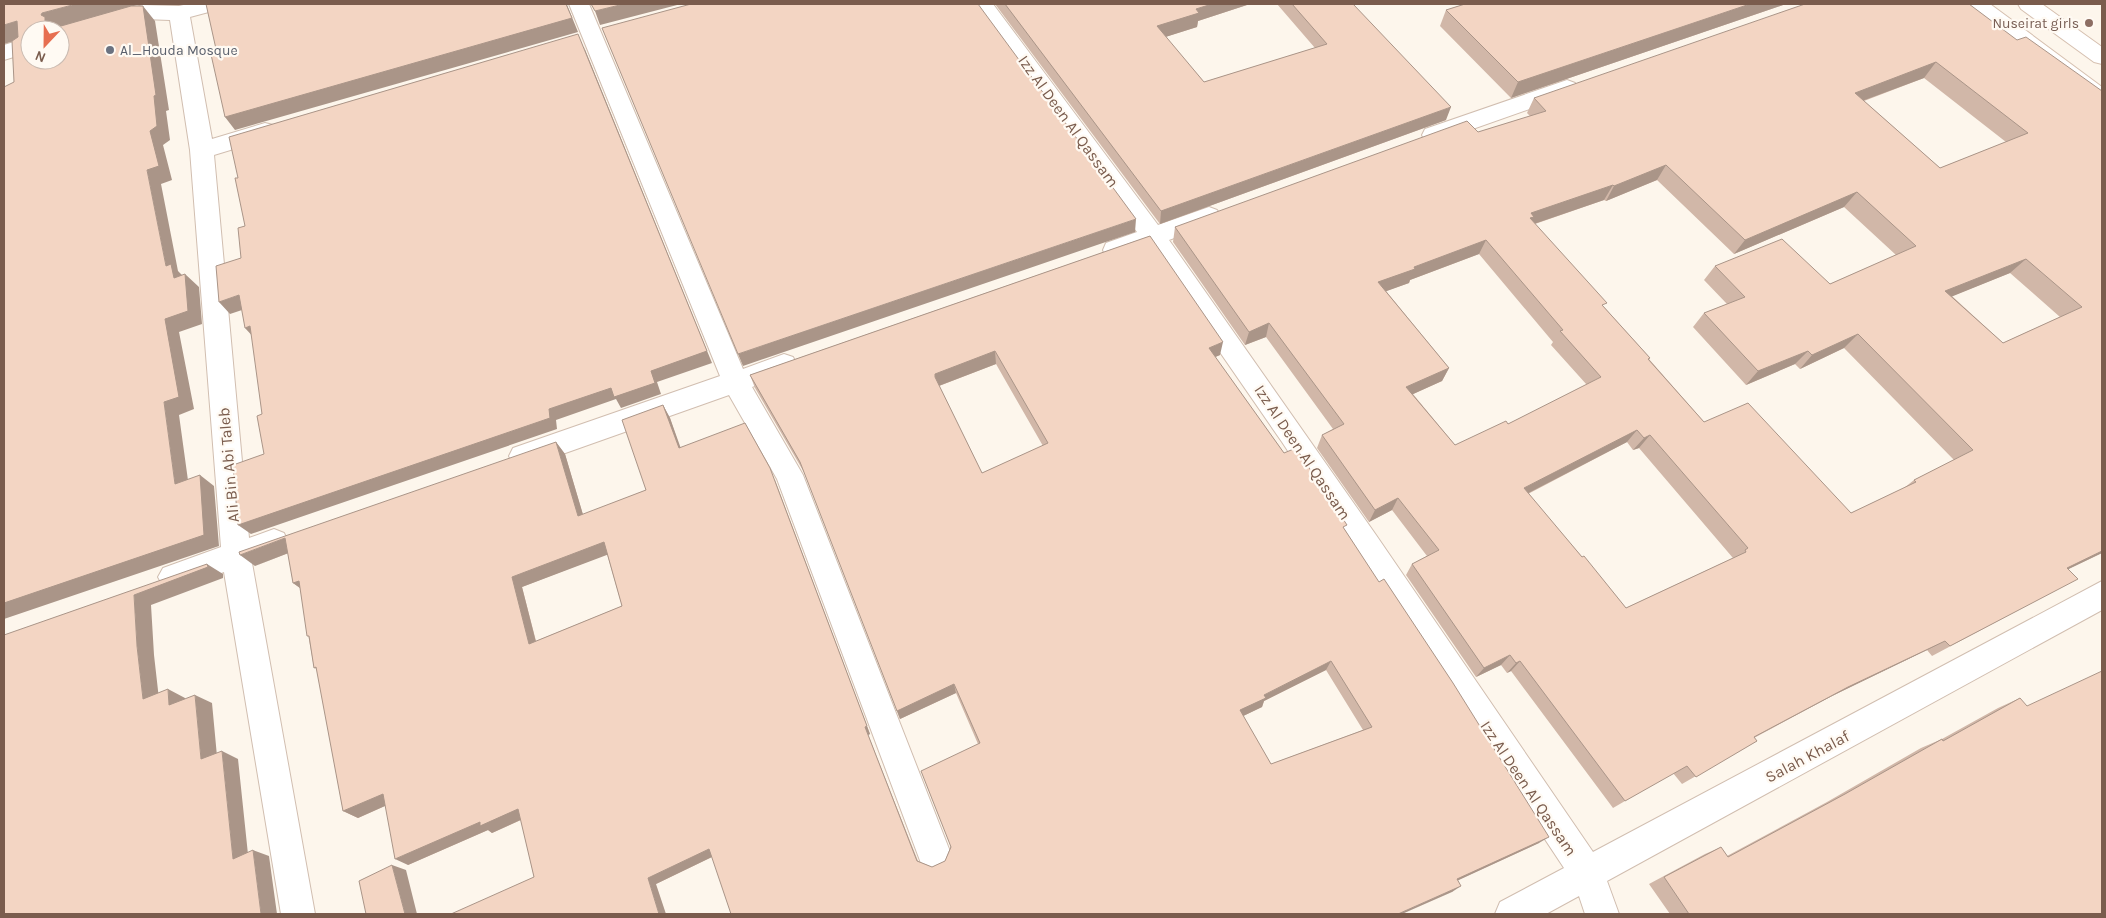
<svg xmlns="http://www.w3.org/2000/svg" width="2106" height="918" viewBox="0 0 2106 918" font-family="Karla,sans-serif">
<style>
.lines{fill:none;stroke-linecap:round;stroke-linejoin:round}
.street-casing{stroke:#d1beb0;stroke-width:2}
.secondary-casing{stroke:#d6c0b0;stroke-width:2}
.street{fill:#fff;fill-rule:evenodd}
.secondary{fill:#fff;fill-rule:evenodd}
.wall{fill:#d1b7a8;fill-rule:evenodd}
.shaded-wall{fill:#aa9588}
.building{fill:#f3d5c3;stroke:#aa9588;fill-rule:evenodd}
.education-dot{fill:#8d6e63;stroke:#fffaf3;stroke-width:2}
.worship-dot{fill:#6b7280;stroke:#fffaf3;stroke-width:2}
.labels{text-anchor:middle;stroke-width:4.5;stroke-linejoin:round;paint-order:stroke}
.far-education-label{font-size:14px;fill:#785e54;stroke:#fffaf3;text-anchor:end}
.far-worship-label{font-size:14px;fill:#5b616d;stroke:#fffaf3;text-anchor:start}
.street-label{font-size:16px;fill:#7a5c4d;stroke:#fffaf3}
</style>
<rect width="100%" height="100%" fill="#fdf6ec"/>
<g class="lines">
<defs>
<path id="street" d="M188,4h35l-3,5 -30,8 22,122 53,-16 8,2 3,6 -3,6 -59,18 35,383 25,-9 10,4 4,9 -4,9 -32,12 63,351h-34l-57,-342 -51,18 -10,-4 -5,-9 5,-9 58,-21 -31,-397 -20,-130 -27,-1 -83,24v-13h-4l87,-25 36,1z
M569,4h20l154,365 41,-15 9,3 4,8 -4,8 -41,14 51,88 148,379 -5,12 -12,5 -12,-5 -145,-387 -48,-84 -206,73 -10,-4 -4,-8 4,-8 207,-72z
M972,4h21l165,221 51,-18 8,3 4,6 -4,6 -48,18 207,295 217,317 509,-271v29l-495,271 12,33h-34l-6,-18 -33,18h-51l5,-12 64,-34 -282,-426 -134,-194 -33,11 -9,-2 -3,-7 3,-7 31,-11z
M30,37v15l-26,8v-15z
M1567,80l8,3 3,5 -3,5 -142,50 -8,-2 -3,-6 3,-6z"/>
<path id="secondary" d="M1966,4h24l112,83v19l-8,-3 -125,-94z
M2018,4h24l60,43v17l-8,-2 -73,-53z"/>
</defs>
<use href="#street" class="street-casing"/>
<use href="#secondary" class="secondary-casing"/>
<use href="#street" class="street"/>
<use href="#secondary" class="secondary"/>
</g>
<path class="wall" d="M995,4h255l-52,17 -1,6 -32,10 39,45 111,-34 -38,-44h76l93,116 -286,104z
M1465,4h321l-275,94 -71,-72 6,-16z
M2017,40l85,51v462l-34,16 -10,20 -126,67 -5,-6 -95,46 -78,42 3,3 -75,43 -9,-11 -60,35 -102,-137 -4,2 -6,-8 -25,12 -70,-102 6,-11 15,-8 -35,-46 -23,12 -52,-74 5,-13 11,-6 -67,-92 -21,8 -72,-103 2,-15 355,-111 -3,-3 7,-15zM1924,78l82,64 -66,26 -76,-67zM1657,180l77,74 110,-47 52,48 -66,29 -115,-18 -11,14 23,24 -23,9 -11,14 53,58 49,-21 5,5 44,-21 110,112 -40,20 -10,8 -53,25 -147,-91 -55,-63 1,-1 -46,-51 -69,-83 69,-24 2,1zM1479,254l74,88 -2,3 36,40 -79,39 -53,21 -42,-51 29,-13 7,-13 -63,-77 23,-8 1,-3zM2010,273l50,44 -57,26 -51,-47zM1627,442l6,8 6,-2 94,110 -107,50 -98,-114z
M1150,236l70,119 -5,2 69,96 61,77 194,313 -81,37 -6,12 -740,-35 -56,27 -122,-7 -13,-57 -29,13 -4,-3 -80,35 -23,-59 -27,12 -15,-7 -26,-142 -3,-1 -14,-80 -7,-5 -5,-30 -33,13 301,-124 9,12 18,61 63,-25 17,-85 7,13 10,30 95,32 95,254 -2,1 50,126 14,6 13,-6 5,-13 28,-104 -22,-51 -56,26 -95,-245 -50,-86 -5,-13zM996,364l47,82 -61,27 -43,-87zM607,554l15,52 -86,35 -14,-54zM1326,670l37,60 -92,34 -28,-48 19,-9 2,-6z
M2020,698l82,216h-432l-21,-30 56,-30 16,-7 6,9 100,-54 94,-54 21,-9 56,-31z"/>
<path class="shaded-wall" d="M76,4h65l-86,24 -9,2 -1,-2 -4,-13 1,-2z
M566,4h2l-1,1 11,27 -343,98 -10,-13z
M624,4h57l-81,21 -5,-14z
M1212,4h38l-52,17 -1,6 -41,13 1,-14 39,-17z
M1750,4h36l-275,94 7,-16z
M143,6l12,15 14,89 -3,1 4,29 -7,5 9,35 -11,4 17,87 7,7v-4l14,13 3,37 -23,8 15,77 -15,6 11,80 -15,-11 -11,-82 1,-83 9,-41 -8,-12 -19,-96 3,-39z
M17,21l13,15 -26,8v-19z
M584,47l128,316 -55,19 4,12 -40,14 -5,-9 -60,21 1,9 -306,105 -13,-9 413,-154z
M1936,62l-12,16 -81,30 12,-15z
M1451,107l-5,13 -286,104 1,-13z
M1666,165l-9,15 -51,21 8,-15z
M1613,185l-9,15 -79,27 6,-14z
M1857,192l-13,15 -110,47 11,-14z
M1136,219l-1,13 -392,134 -5,-12z
M1486,240l-7,14 -69,26 -1,3 -36,13 5,-14 36,-15z
M2026,259l-16,14 -79,32 14,-14z
M239,295l12,12 -21,7 -11,-12z
M1269,323l-3,14 -21,8 4,-13z
M250,326l6,14 -11,-12z
M1858,334l-14,14 -44,21 12,-14z
M1223,342l-3,13 -14,6 3,-13z
M995,351l1,13 -60,23 -1,-13z
M1808,351l-13,13 -49,21 12,-14z
M1449,368l-7,13 -42,19 6,-13z
M663,405l7,13 15,42 -6,-12z
M1637,430l-10,12 -112,58 9,-12z
M1650,435l-11,13 -6,2 11,-12z
M556,442l9,12 22,74 -9,-12z
M770,468l100,266 -2,1 52,132 -55,-140z
M200,475l14,11 5,60 -215,73v-16z
M1398,498l-6,12 -23,12 6,-12z
M285,538l14,11 -44,17 -15,-11z
M604,542l8,11 -90,34 17,67 -10,-10 -17,-67z
M2102,551v2l-54,26 19,-11z
M207,564l16,10v4l-72,27 3,50 6,53 -17,-9 -6,-53 -3,-51z
M299,581l8,12 -14,-10z
M1945,641l-18,9 -95,46 -93,49 109,-58z
M1510,655l-9,10 -25,12 8,-9z
M1331,661l-5,9 -62,31 -2,6 -25,12 3,-9 24,-15z
M1520,661l-9,10 -4,2 9,-10z
M954,684l2,9 -56,26 -3,-8z
M168,689l17,9 1,15 -17,-8z
M195,695l17,8 6,64 -17,-8z
M222,751l16,8 11,105 -16,-5z
M383,794l13,7 -38,17 -15,-7z
M518,809l11,7 -37,17 -4,-3 -80,35 -13,-6 85,-37z
M1549,837l-10,6 -91,42 9,-6z
M709,849l7,6 -60,29 10,30h-7l-11,-36z
M253,850l16,6 8,58h-16z
M392,865l14,5 11,44h-12z
M1461,886l-9,6 -50,22h-4z"/>
<path class="building" d="M4,4h72l-34,9 -1,2 4,2v11l2,2h-17v30h30v-30h-13l84,-24h12l13,89 -2,1 3,30 -7,5 9,35 -12,4 19,96 5,-2 3,14 11,-4 3,37 -23,8 14,78 -15,5 11,82 25,-9 4,60 -200,68v-516l10,-5 -2,-41 6,-4 -1,-16 -13,4z
M206,4h360l6,14 -347,99 -15,-67 6,-1z
M591,4h33l-29,7z
M691,4h287l158,215 -398,135 -136,-326z
M1005,4h207l-16,5 3,4 -42,13 47,56 123,-38 -35,-40h61l98,103 -290,104z
M1465,4h285l-232,78 -72,-72z
M1805,4h164l48,36 9,-3 76,54v460l-35,17 11,11 -128,67 -5,-5 -97,46 -94,50 3,4 -61,36 -9,-11 -62,35 -105,-140 -4,2 -6,-8 -26,13 -72,-104 27,-14 -41,-52 -23,12 -53,-75 22,-11 -75,-101 -20,9 -74,-105 292,-106 11,11 68,-21 -12,-13zM1936,62l92,71 -88,35 -85,-75zM1666,165l79,75 112,-48 59,54 -86,38 -48,-45 -67,27 30,31 -41,16 54,58 50,-20 4,4 46,-21 115,116 -59,30 2,2 -65,31 -103,-110 -44,19 -56,-63 2,-1 -48,-53 5,-2 -77,-85 4,-1 -3,-4 82,-28 1,1zM1486,240l77,90 -3,1 41,46 -93,47 -2,-3 -51,24 -49,-58 43,-19 -71,-86 37,-13 -1,-2zM2026,259l56,48 -79,36 -58,-52zM1637,430l7,8 6,-3 98,113 -3,2 1,2 -120,56 -42,-52 -2,1 -58,-69z
M578,34l129,317 -56,20 4,12 -41,14 -3,-9 -62,21 1,9 -312,107 -5,-60 31,-11 -7,-38 5,-2 -12,-88 -5,2 -6,-33 -20,7 -3,-36 25,-8 -3,-30 7,-2 -10,-48h3l-9,-41z
M1150,236l73,106 -14,6 75,105 12,-5 51,77 -4,2 36,55 5,-3 69,104 96,154 -92,42 4,7 -63,28h-667l-22,-65 -61,29 11,36h-208l83,-37 -16,-68 -38,17v-4l-85,37 -12,-65 -40,17 -27,-144 -2,1 -5,-32h-2l-8,-55 -6,2 -8,-45 -45,17 -1,-3 317,-110 22,74 68,-26 -24,-70 41,-15 16,43 66,-25 25,45 97,258 -2,1 52,134 15,6 13,-6 6,-14 -30,-76 59,-28 -26,-59 -57,27 -97,-249 -50,-87zM995,351l53,92 -66,30 -47,-96v-3zM604,542l18,64 -93,38 -17,-67zM1331,661l41,66 -101,37 -31,-54 26,-12 -2,-3z
M207,564l1,3 -74,28 3,51 6,53 25,-10 1,16 26,-10 6,64 21,-8 11,108 20,-9 8,64h-257v-279z
M2102,671v243h-413l-25,-37 57,-30 7,10 117,-63 97,-55 1,2 77,-43 7,8z
M392,865l13,49h-39l-7,-33z"/>
<circle class="education-dot" cx="2089" cy="23" r="5"/>
<circle class="worship-dot" cx="110" cy="50" r="5"/>
<g class="labels">
<g class="far-education-label">
<text x="2079" y="28">Nuseirat girls</text>
</g>
<g class="far-worship-label">
<text x="120" y="55">Al_Houda Mosque</text>
</g>
<g class="street-label">
<text transform="translate(1069 121) rotate(54)" y="6">Izz Al Deen Al Qassam</text>
<text transform="translate(1303 452) rotate(56)" y="6">Izz Al Deen Al Qassam</text>
<text transform="translate(228 465) rotate(-95)" y="6">Ali Bin Abi Taleb</text>
<text transform="translate(1807 756) rotate(-28)" y="6">Salah Khalaf</text>
<text transform="translate(1529 788) rotate(56)" y="6">Izz Al Deen Al Qassam</text>
</g>
</g>
<rect width="2106" height="918" fill="none" stroke="#7a5c4d" stroke-width="10"/>
<g transform="translate(45 45) rotate(202)"><circle r="24" fill="#fffaf3" stroke="#cabbb1"/>
<path d="M0-4L9 19L0 12L-9 19Z" fill="#e76f51"/>
<text y="-8" font-size="14" font-weight="bold" text-anchor="middle" fill="#7a5c4d">N</text>
</g>
</svg>
